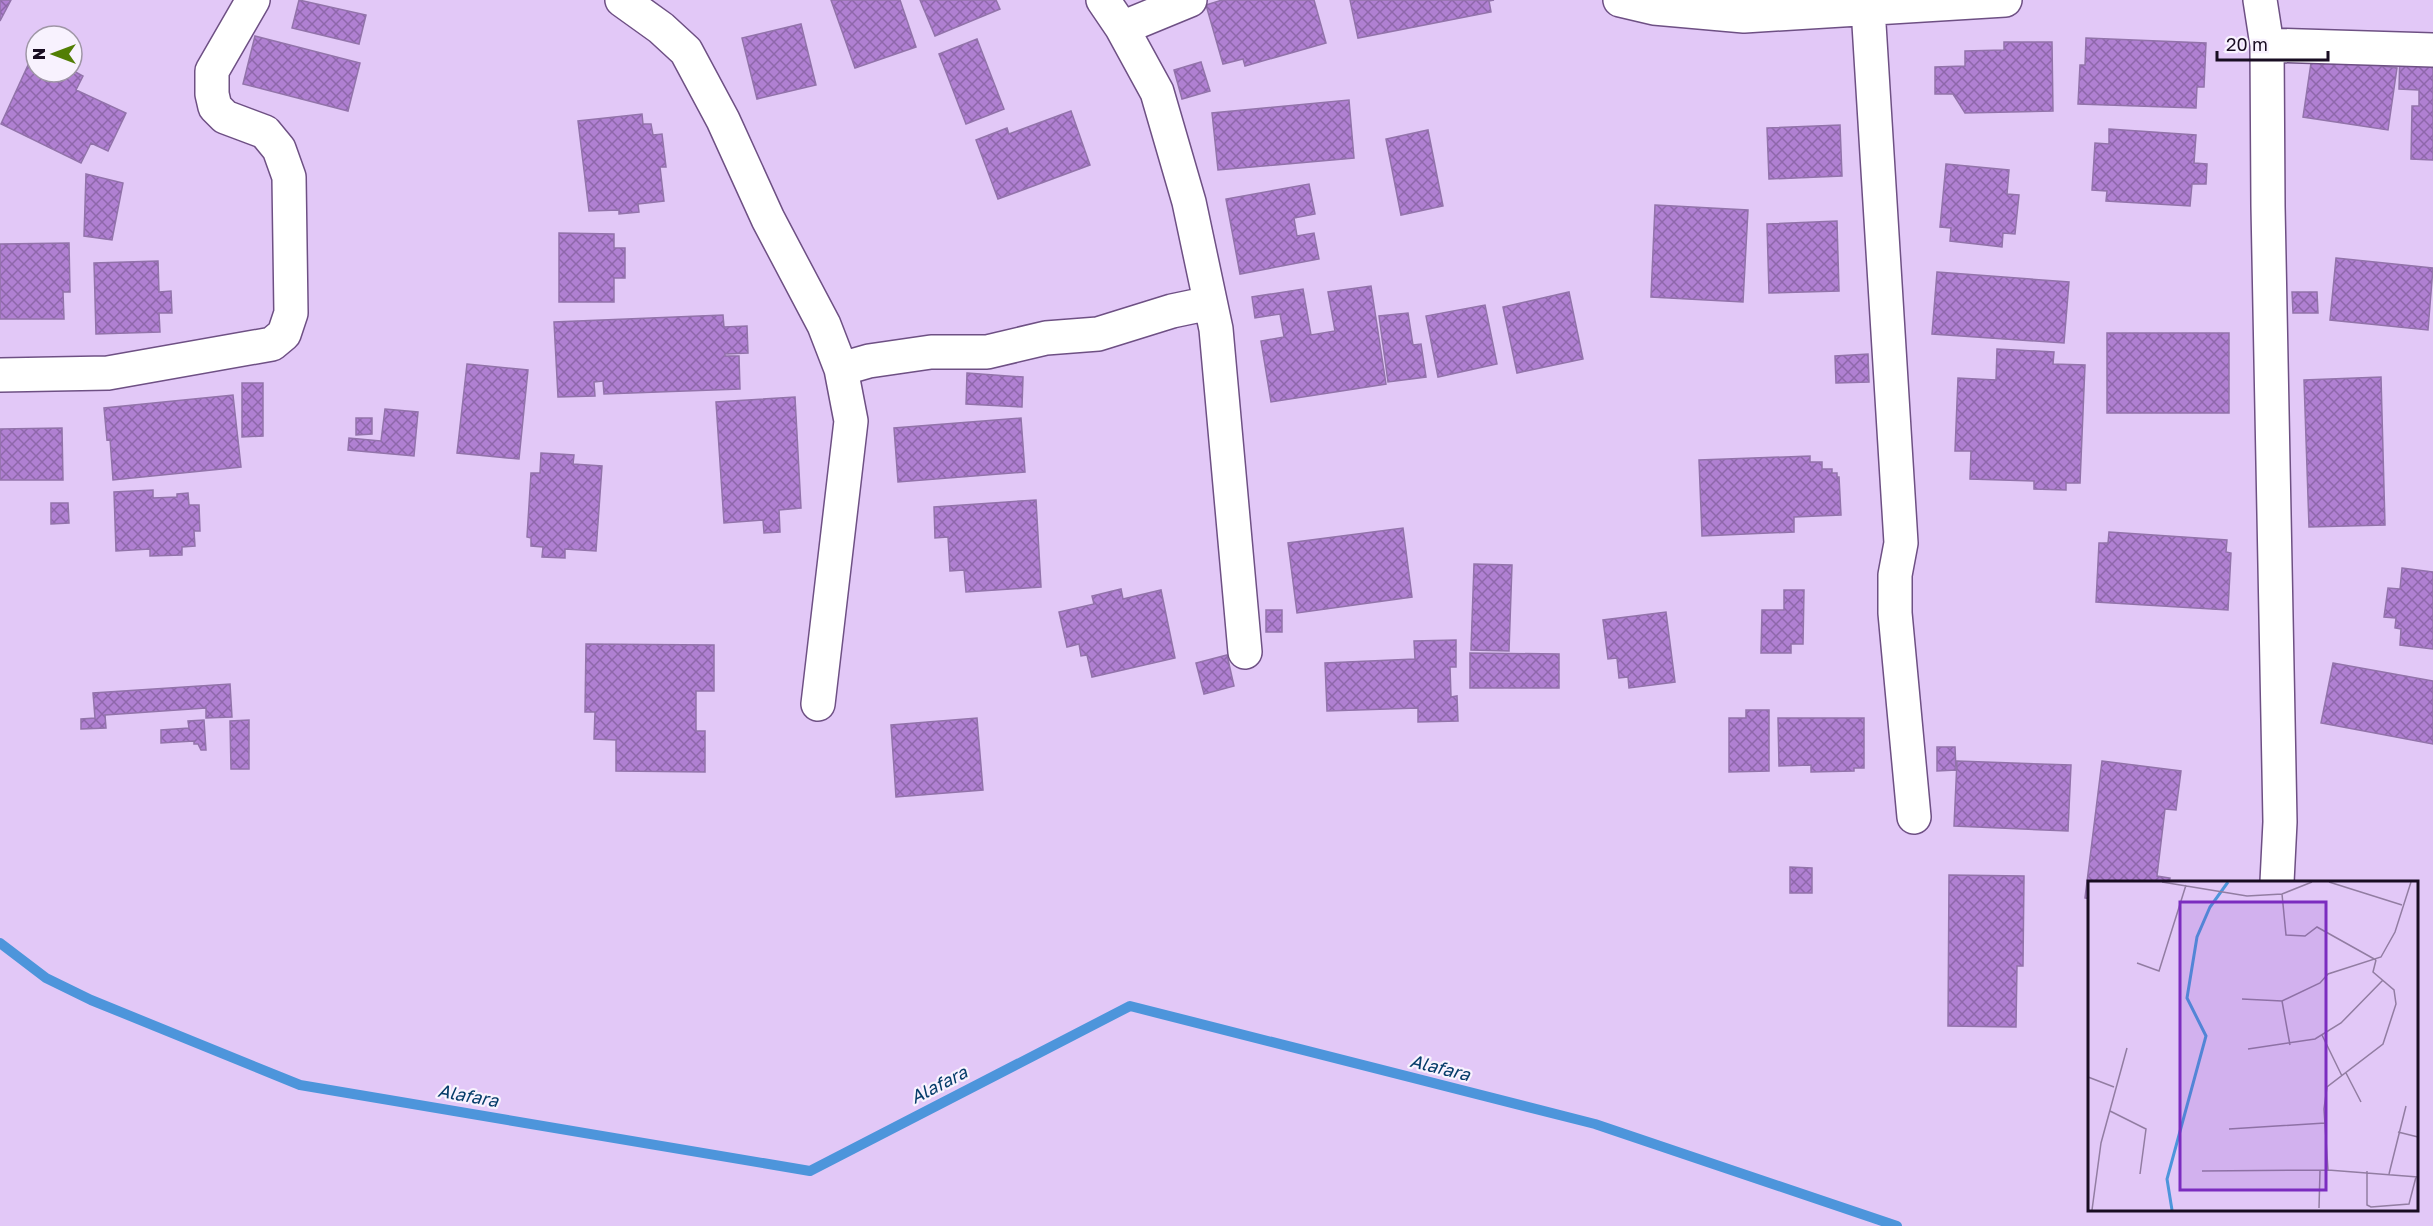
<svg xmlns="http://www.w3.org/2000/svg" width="2433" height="1226" viewBox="0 0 2433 1226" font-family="'Golos Text',sans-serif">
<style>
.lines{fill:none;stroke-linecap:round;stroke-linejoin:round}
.stream{stroke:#4d95db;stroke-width:10}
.building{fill:url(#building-cross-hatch);stroke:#9273aa;stroke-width:1.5}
.minor-casing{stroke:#6e5084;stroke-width:36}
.minor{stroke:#fff;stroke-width:33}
.labels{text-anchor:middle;stroke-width:4.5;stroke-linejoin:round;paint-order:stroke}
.water-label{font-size:18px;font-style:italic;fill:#053c69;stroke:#f8f2fe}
.inset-river{fill:none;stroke:#4d95db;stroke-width:3}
.inset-road{fill:none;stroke:#927da2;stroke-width:1.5}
.view{fill:#7b2cbf;fill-opacity:0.15;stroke:#7b2cbf;stroke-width:3}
.inset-edge{fill:none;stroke:#190d22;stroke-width:3}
</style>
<defs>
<pattern id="building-cross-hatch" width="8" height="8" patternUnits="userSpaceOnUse" patternTransform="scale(1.5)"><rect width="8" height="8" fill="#b080d2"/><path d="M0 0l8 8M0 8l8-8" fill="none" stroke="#8e67aa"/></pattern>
</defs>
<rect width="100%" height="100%" fill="#e2c8f7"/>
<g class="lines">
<path class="stream" d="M0,943l46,35 45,22 209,85 510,86 320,-165 465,118 302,102"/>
</g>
<path class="building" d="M0,0h11l-11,21z
M299,0l67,15 -7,29 -67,-16z
M831,0h69l16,47 -61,21z
M920,0h76l4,9 -65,27z
M1222,0h92l12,43 -81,23 -2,-7 -20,5 -17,-59z
M1350,0h144l-5,1 2,11 -133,26z
M801,24l15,61 -59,14 -15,-61z
M255,36l105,27 -12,48 -105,-27z
M2086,38l120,5 -2,44h-7l-1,21 -118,-4 2,-39h5z
M977,39l27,70 -38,15 -27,-70z
M2004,42h48l1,69 -88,2 -12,-19h-18v-27l30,-1v-15l39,-1z
M2400,50l33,16v94l-22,-1 1,-53h7v-16l-20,-1z
M34,52l2,1v19l36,-2 11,6 -7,14 50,23 -18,38 -17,-8 -10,20 -80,-39z
M2312,56l85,12 -9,62 -85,-13z
M1201,62l9,29 -28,8 -8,-29z
M1349,100l5,58 -136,12 -6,-57z
M1071,111l19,54 -92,34 -22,-59 31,-12 2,6z
M642,114l1,10h8l2,11 9,-1 4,33h-6l4,34 -26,3 1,8 -20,2v-4l-30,1 -11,-90z
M1840,125l2,51 -73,3 -2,-51z
M2109,129l87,6 -2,28 13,1 -1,20h-14l-2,22 -84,-5 1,-10 -15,-1 3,-47 14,1z
M1428,130l15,76 -42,9 -15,-76z
M1946,164l63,6 -2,24 12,1 -4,39 -12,-1 -1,14 -52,-6 1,-13 -11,-1z
M86,174l37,9 -11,57 -28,-4z
M1309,184l6,30 -21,4 3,18 17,-3 5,26 -79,15 -14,-75z
M1655,205l93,5 -5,92 -92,-5z
M1837,221l2,70 -70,2 -2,-69z
M559,233l55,1v14h11v30h-11v24h-55z
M69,243l1,49h-7l1,27h-64v-75z
M2336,258l97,10 -5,62 -98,-10z
M158,261l1,31 12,-1 1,22h-13l1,19 -64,2 -2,-71z
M1937,272l132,10 -5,61 -132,-9z
M1371,286l15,98 -115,18 -10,-61 23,-4 -4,-23 -25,4 -3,-21 51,-8 8,46 24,-4 -7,-39z
M1569,292l14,67 -66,14 -14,-66z
M2292,292h25l1,21h-25z
M1485,305l12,59 -59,13 -12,-61z
M1408,313l5,32 8,-1 5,33 -38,5 -9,-66z
M723,315l1,12 23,-1 1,27 -23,1v2h14l1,33 -136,5 -1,-13 -9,1 1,14 -37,1 -4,-75z
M2107,333h122v80h-122z
M1997,349l57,3 -1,12 32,1 -5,118h-14v7l-32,-1v-8l-64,-2 1,-28h-16l3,-73 38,2z
M1868,354l1,28 -33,1 -1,-27z
M467,364l61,6 -9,89 -62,-6z
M967,373l56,4 -1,30 -56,-3z
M2381,377l4,148 -76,2 -5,-147z
M242,383h21v53l-21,1z
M233,395l8,72 -128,13 -3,-41 -3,1 -3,-32z
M795,397l6,111 -22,2 1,22 -16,1 -1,-13 -39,3 -8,-121z
M385,409l33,3 -4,44 -66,-6 1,-12 32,3z
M356,418h16v16l-16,1z
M1021,418l4,54 -127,10 -4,-54z
M62,428l1,52h-63v-51z
M541,453l33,2 -1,9 29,2 -6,85 -31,-2v9l-23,-1 1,-10 -12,-1v-8l-4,-1 4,-64h9z
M1810,456v6h12v7h10v4h5v4h2l2,38 -47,2v15l-92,4 -3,-76z
M153,490v8l24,-1v-3l11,-1 1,12h10l1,26h-6l1,15 -13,1v8l-32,1v-7l-34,2 -2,-59z
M1036,500l5,87 -75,5 -2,-22 -14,1 -2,-34 -13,1 -1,-31z
M51,503h17l1,20 -18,1z
M1403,528l9,69 -115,16 -9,-70z
M2109,532l118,8 -1,12 5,1 -3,57 -132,-8 3,-59h9z
M1474,564l38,1 -3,86 -38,-1z
M2402,568l31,4v77l-33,-4 1,-16 -6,-1 1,-10 -12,-1 4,-29 12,1z
M1121,589l2,10 38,-9 14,68 -83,19 -5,-22 -6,1 -2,-12 -12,3 -8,-35 35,-8 -2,-8z
M1784,590h20l-1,54h-12v9h-30l1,-43h22z
M1266,610h16v22h-16z
M1666,612l9,70 -46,6 -1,-11 -9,1 -2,-20 -9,1 -5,-39z
M1456,640v27h-6l1,30 6,-1 1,25 -40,1v-14l-91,3 -2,-48 90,-4 -1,-18z
M586,644l128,1v46h-18v40h9v41l-89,-1v-31l-22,-1 1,-27h-10z
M1470,653l89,1v34h-89z
M1227,655l7,31 -30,8 -8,-31z
M2333,663l100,18v63l-112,-21z
M230,684l2,33 -26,1v-10l-101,7 1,13 -25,1v-10l14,-1 -2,-25z
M1746,710h23v61l-40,1v-54h17z
M977,718l6,72 -87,7 -5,-72z
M1778,718h86v50h-10v3l-43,1v-7l-32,1z
M204,720l2,30h-5l-3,-6h-4v-3l-33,2v-13l28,-2 -1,-7z
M249,720v49h-18l-1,-48z
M1937,747h18l1,23 -19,1z
M1957,761l114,4 -3,66 -114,-5z
M2102,761l79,10 -5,39 -11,-1 -8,67 13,2 -1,4h-79v17l-5,-1z
M1790,867l22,1v25h-22z
M1949,875l75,1 -1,90h-6l-1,61 -68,-1z"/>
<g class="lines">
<defs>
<path id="minor" d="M622,0l39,28 25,23 37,69 45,99 56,106 17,44 10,52 -33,283
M1103,0l19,28 35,64 32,110 27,127 29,323
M1620,0l34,8 90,8 261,-16
M2260,0l7,45 1,161 12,616 -3,60
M1868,8l33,535 -6,32v38l19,204
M1122,28l68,-28
M2267,45l166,5
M841,369l28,-8 62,-9h56l59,-14 52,-4 74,-23 38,-8
M0,375l108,-2 164,-29 12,-10 7,-21 -2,-136 -10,-28 -14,-17 -40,-15 -10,-10 -3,-13v-23l41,-71"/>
</defs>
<use href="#minor" class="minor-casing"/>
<use href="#minor" class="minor"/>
</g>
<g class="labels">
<g class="water-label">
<text transform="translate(1440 1068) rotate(14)" y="6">Alafara</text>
<text transform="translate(939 1085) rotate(-27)" y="6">Alafara</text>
<text transform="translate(468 1096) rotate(10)" y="6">Alafara</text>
</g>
</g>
<g transform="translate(2088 881)">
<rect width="330" height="330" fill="#e2c8f7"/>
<path class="inset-river" d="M84,329l-5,-31 39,-143 -19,-38 10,-61 13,-30 18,-25"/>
<path class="inset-road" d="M74,1l85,14 35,-2 30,-12M241,1l73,23M194,13l4,41 19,1 12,-9 59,33M49,82l22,8 27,-86M154,118l40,2 38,-18 8,-9 53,-17 14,-25 16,-50M194,120l8,44M234,154l20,41M160,168l67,-10 26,-16 42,-43M258,192l15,29M0,196l26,10M22,230l36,18 -6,45M141,248l96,-6M310,251l20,5M240,289l-4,-61 3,-22 56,-43 13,-40 -2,-14 -21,-18 3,-12M114,290l126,-1 90,7M279,290v34l4,2 38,-3 7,-27M301,293l17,-68M231,327l1,-37M4,329l9,-67 26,-95"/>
<path class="view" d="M92,21h146v288h-146z"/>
<rect width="330" height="330" class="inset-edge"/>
</g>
<g transform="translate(54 54) rotate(270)"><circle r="28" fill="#f8f2fe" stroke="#9f96a6" stroke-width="1.5"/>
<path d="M0-4.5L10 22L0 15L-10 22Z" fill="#527e04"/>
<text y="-9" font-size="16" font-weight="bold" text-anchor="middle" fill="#190d22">N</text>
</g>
<path d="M2217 51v9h111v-9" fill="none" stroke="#190d22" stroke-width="3"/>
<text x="2226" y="51" font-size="18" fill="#190d22" stroke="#f8f2fe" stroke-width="4.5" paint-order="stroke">20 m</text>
</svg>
